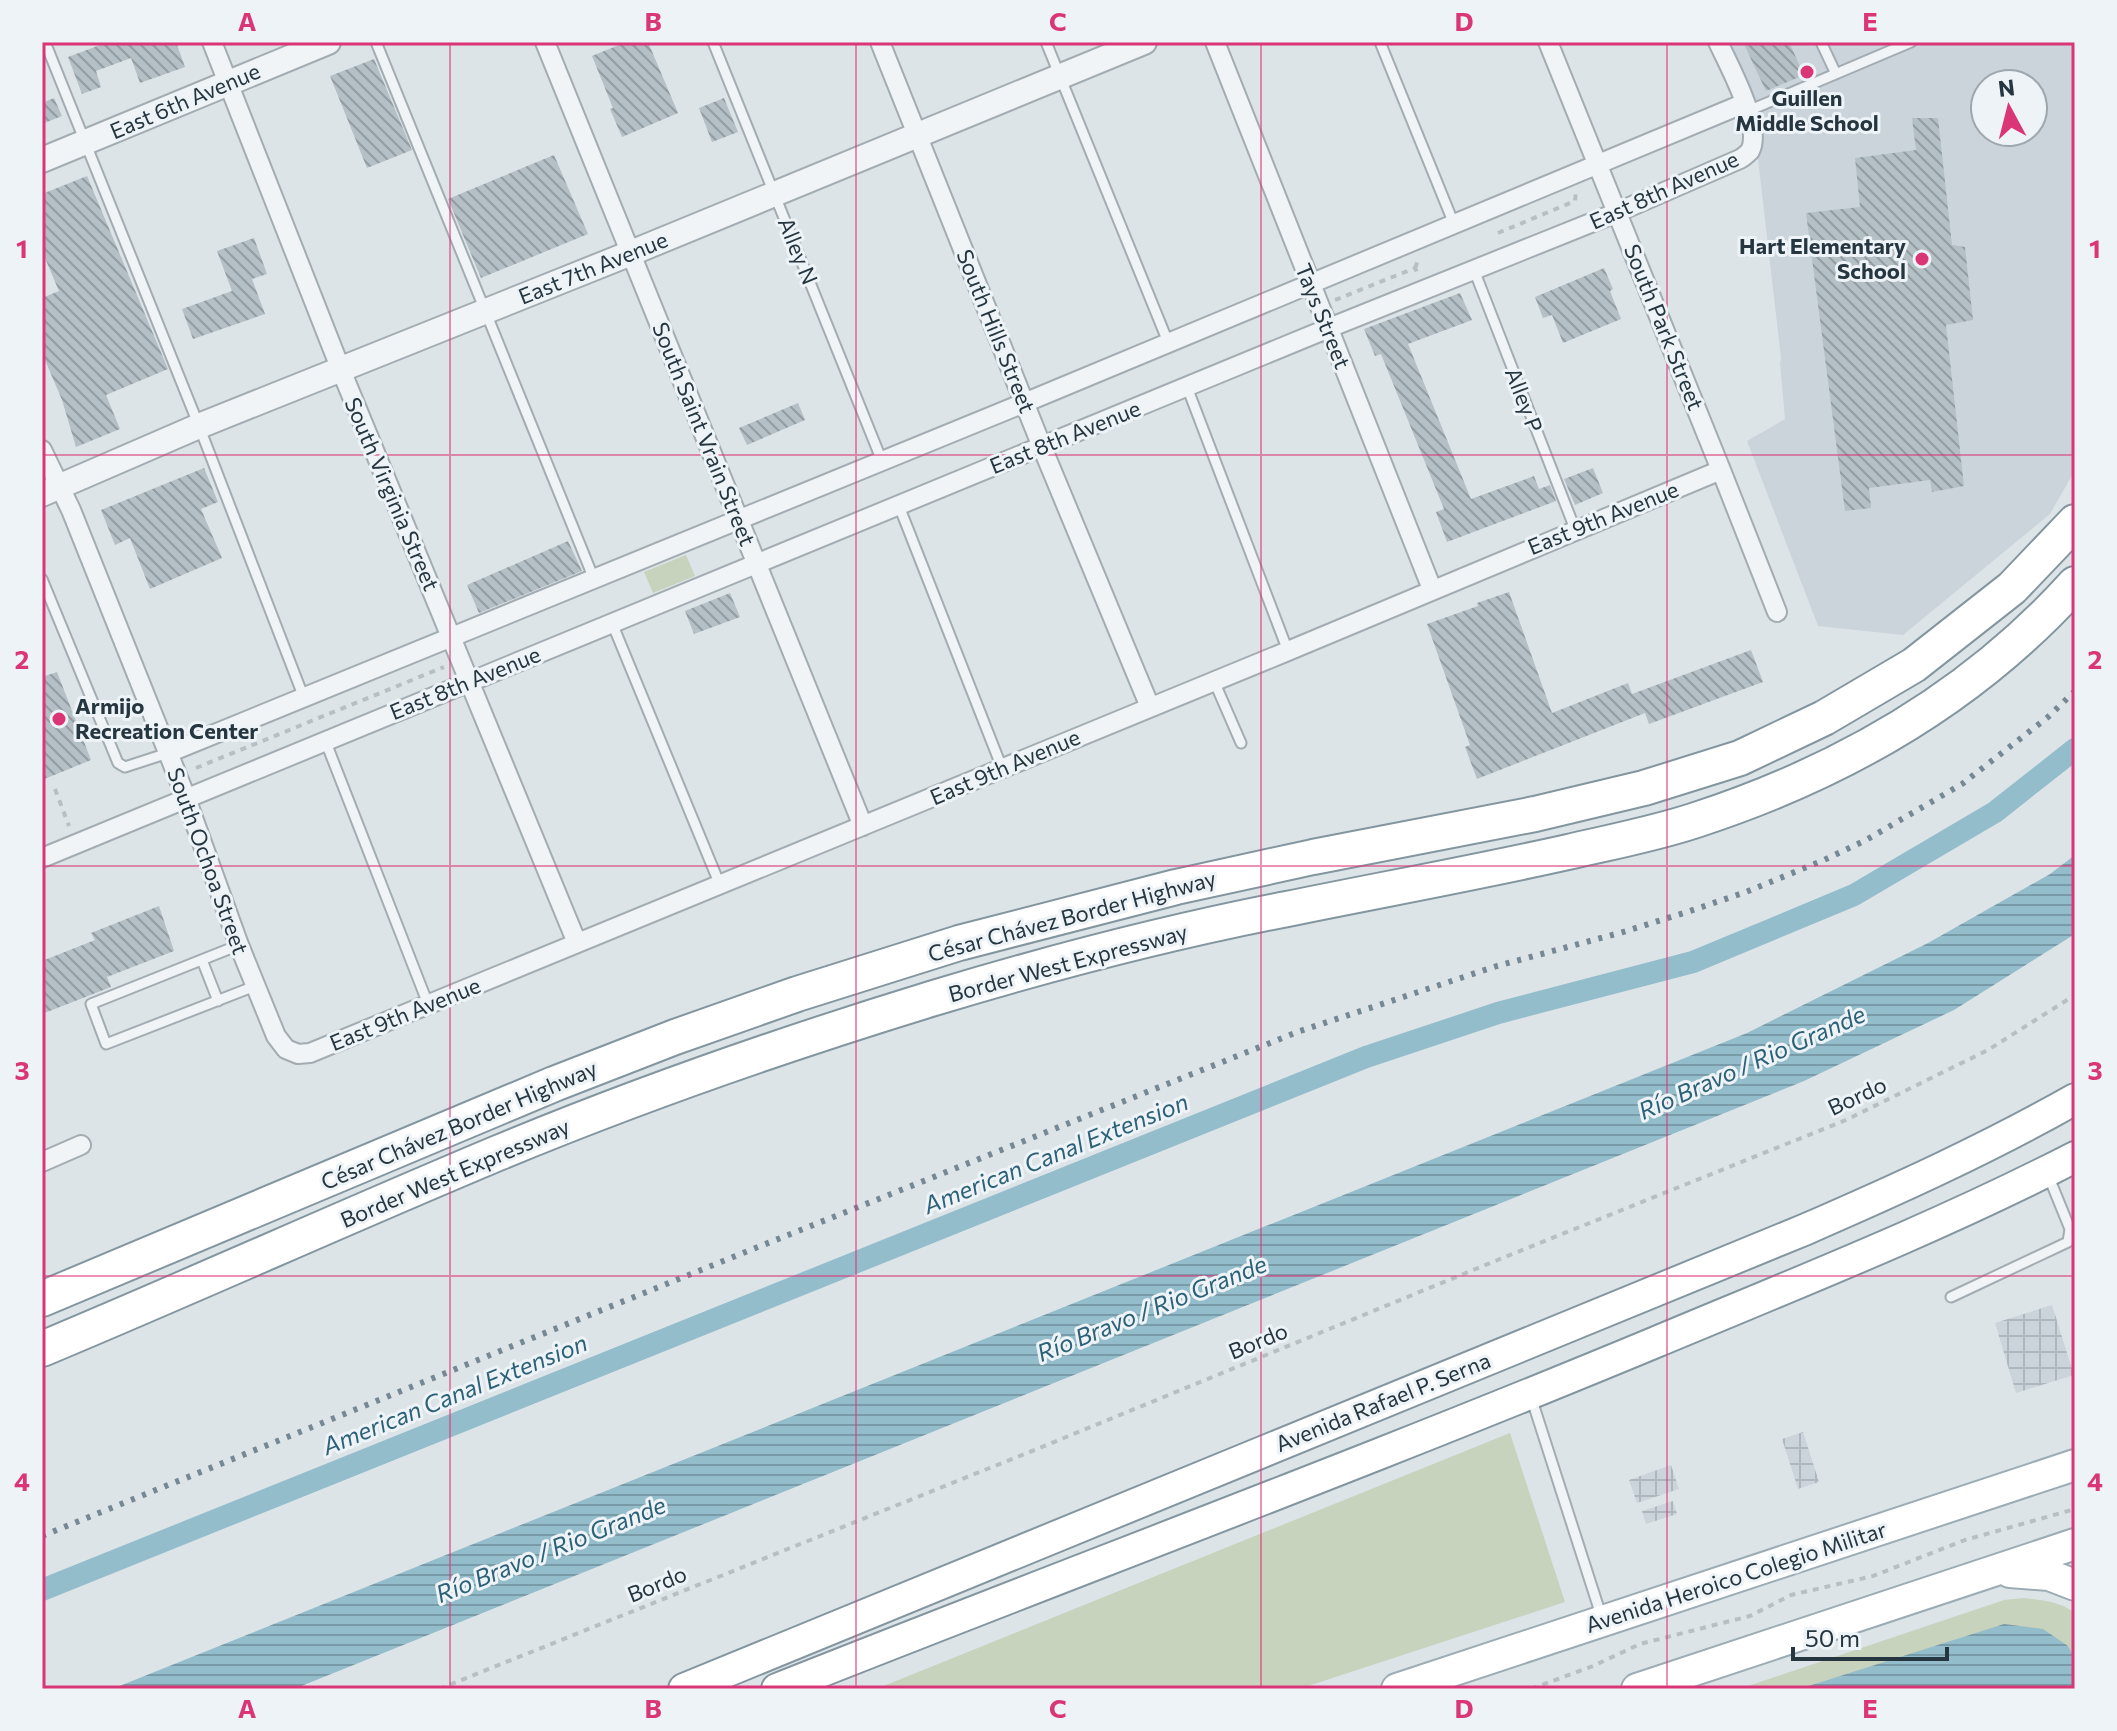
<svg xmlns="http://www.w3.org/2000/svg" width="2117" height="1731" viewBox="0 0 2117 1731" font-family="Commissioner,sans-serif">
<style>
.built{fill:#cbd4db;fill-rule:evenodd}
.industrial{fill:url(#industrial-grid)}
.park{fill:#c8d3bd}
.water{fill:url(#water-rules)}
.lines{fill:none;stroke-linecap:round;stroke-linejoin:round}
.canal{stroke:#94bdcc;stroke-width:22}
.building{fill:url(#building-back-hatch)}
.service-casing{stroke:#a2acb2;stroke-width:13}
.minor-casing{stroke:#a2acb2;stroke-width:22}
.tertiary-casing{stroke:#a2acb2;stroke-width:28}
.primary-casing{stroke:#9bacb5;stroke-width:34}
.trunk-casing{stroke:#8396a0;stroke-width:34}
.motorway-casing{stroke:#8396a0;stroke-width:38}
.path{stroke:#b7bfc3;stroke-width:4;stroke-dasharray:6 6;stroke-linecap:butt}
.service{stroke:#f0f4f6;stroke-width:9}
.minor{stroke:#f0f4f6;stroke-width:18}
.tertiary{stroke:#f0f4f6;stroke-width:24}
.primary{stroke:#fff;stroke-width:30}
.trunk{stroke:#fff;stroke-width:30}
.motorway{stroke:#fff;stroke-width:34}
.rail{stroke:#758893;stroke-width:6;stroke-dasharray:4 8;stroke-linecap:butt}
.grid{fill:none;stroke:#da3677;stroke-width:2;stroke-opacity:0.55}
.poi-dot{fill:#da3677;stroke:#edf3f6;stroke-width:3}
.labels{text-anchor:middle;stroke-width:6;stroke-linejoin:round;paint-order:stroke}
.poi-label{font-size:22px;font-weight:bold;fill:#253640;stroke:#edf3f6}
.street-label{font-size:22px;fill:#253640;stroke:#edf3f6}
.water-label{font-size:24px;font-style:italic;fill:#2c6178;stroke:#edf3f6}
.neatline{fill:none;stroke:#da3677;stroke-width:3}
.grid-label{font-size:26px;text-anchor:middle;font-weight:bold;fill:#da3677}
</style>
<defs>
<pattern id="industrial-grid" width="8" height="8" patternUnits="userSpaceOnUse" patternTransform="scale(2)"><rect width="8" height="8" fill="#cbd4db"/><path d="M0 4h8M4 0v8" fill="none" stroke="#aeb7bd"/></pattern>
<pattern id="water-rules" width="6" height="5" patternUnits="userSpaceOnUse" patternTransform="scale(2)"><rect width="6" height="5" fill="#94bdcc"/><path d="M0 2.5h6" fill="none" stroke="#799aa7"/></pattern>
<pattern id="building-back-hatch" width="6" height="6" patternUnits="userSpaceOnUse" patternTransform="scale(2)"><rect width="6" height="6" fill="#b4bfc6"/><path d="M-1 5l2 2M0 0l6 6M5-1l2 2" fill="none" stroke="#929ca2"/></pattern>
</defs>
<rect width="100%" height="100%" fill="#dde4e8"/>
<path class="built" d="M1730,42h345v428l-25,44 -147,121 -85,-9 -71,-185 38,-22 -5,-56 1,-5 -23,-199 3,-40zM1985,84h48v48h-48z"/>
<path class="industrial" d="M2052,1305l22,70 -58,18 -21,-70z
M1803,1432l16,50 -21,7 -16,-50z
M1671,1465l8,24 -42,14 -8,-23z
M1673,1501l4,13 -31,10 -4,-13z"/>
<path class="park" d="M686,555l9,21 -42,17 -9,-21z
M1510,1433l55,169 -266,87h-423z
M2023,1598c19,2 37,3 52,15v76h-336l265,-89z"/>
<path class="water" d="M2075,855v79l-121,76 -150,71 -1510,608h-182l1635,-656 181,-90 122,-69z
M2004,1624l39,5 25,17 7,12v31h-276z"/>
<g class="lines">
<path class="canal" d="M42,1590l1324,-533 132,-44 195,-51 161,-67 141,-83 80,-63"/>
</g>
<path class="building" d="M108,42h68l9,25 -45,16 -9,-25 -35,13 5,16 -19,7 -14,-37z
M626,42h22l30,71 -56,24 -12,-28 3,-1 -21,-52z
M1743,42h46l15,33 -38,16z
M374,59l38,91 -45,18 -37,-92z
M54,98l8,18 -20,8v-21z
M724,98l14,34 -26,10 -13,-34z
M1912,118h26l14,127 13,2 8,73 -27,5 18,161 -32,6 -2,-12 -61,8 2,20 -26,3 -39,-298 54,-6 -5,-49 61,-8z
M554,155l34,79 -107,44 -33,-79z
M87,176l81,193 -62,26 14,34 -44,18 -14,-47 -20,-47v-55l17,-7 -17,-40v-57z
M254,238l13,36 -15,5 13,35 -72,25 -11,-30 50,-18 -15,-40z
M1604,268l9,21 -3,2 11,28 -58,24 -11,-28 -9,3 -8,-21z
M1460,293l12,27 -64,24 63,155 63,-23 5,13 11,-4 6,16 -109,41 -11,-30 8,-3 -63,-155 -6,2 -11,-27z
M798,403l7,17 -58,25 -8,-17z
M204,468l14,34 -17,7 21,49 -72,31 -20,-51 -15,7 -14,-35z
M1593,468l10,25 -28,12 -11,-26z
M568,541l14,30 -103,42 -12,-28z
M1509,592l43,121 76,-30 4,11 119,-44 12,32 -114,42 -4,-11 -168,66 -12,-32 5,-2 -43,-121 51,-18 -1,-3z
M730,593l10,24 -46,17 -9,-23z
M57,672l34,88 -49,20v-103z
M159,906l15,45 -67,26 4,10 -69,27v-53l53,-21 -4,-7z"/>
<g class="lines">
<defs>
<path id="service" d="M45,42l154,384 105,272
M376,42l218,537
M713,42l169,419
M1046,42l122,300
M1380,42l74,182
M1821,42l15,32
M1748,111l163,-69
M1474,270l101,259
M1187,387l101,264
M899,506l103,262
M42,579l76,184 7,4 43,-14
M612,623l108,262
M1214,681l27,62
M325,740l103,264
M239,945l-148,59 15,40 149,-58
M202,960l16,41
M1951,1297l117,-55 2,-13 -22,-54
M1531,1397l70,218"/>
<path id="minor" d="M212,42l129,328 236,573
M545,42l318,784
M880,42l162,405 108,260
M1215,42l217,547
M1548,42l173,428 56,142
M42,450l29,60 112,280 56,155 37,91 10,13 12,5 12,-1 978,-402 433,-181
M168,753l856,-350 721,-300
M42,858l1287,-530 289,-116 122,-53c2,-1 8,-6 10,-8 13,-24 -21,-85 -32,-109
M42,1162l39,-17"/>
<path id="tertiary" d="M42,160l286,-118
M42,494l157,-68 432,-173 513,-211"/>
<path id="primary" d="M2010,1572l39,3 26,10
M1397,1689l678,-224
M1637,1689l438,-145"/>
<path id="trunk" d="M684,1689l1120,-459c92,-40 183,-81 271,-131
M777,1689c292,-116 588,-226 879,-347 141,-59 283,-115 419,-185"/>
<path id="motorway" d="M42,1299l512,-215 121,-47 122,-43 162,-51 217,-56 137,-30 222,-43 109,-26 96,-30 84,-40 90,-53 98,-77 63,-66
M42,1349c153,-64 303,-132 456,-196 142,-59 289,-110 436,-155 116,-35 234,-66 353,-89 93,-19 187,-36 281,-57 43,-10 86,-18 128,-32 144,-47 277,-123 379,-236"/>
</defs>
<use href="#service" class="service-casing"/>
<use href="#minor" class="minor-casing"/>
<use href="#tertiary" class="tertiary-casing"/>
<use href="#primary" class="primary-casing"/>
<use href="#trunk" class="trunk-casing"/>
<use href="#motorway" class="motorway-casing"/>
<path class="path" d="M1498,233l77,-32 1,-10
M1415,268l4,-10
M1335,300l80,-32 2,4
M196,768l248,-101
M55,789l14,37
M439,1689l598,-240 463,-190 346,-139 142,-70 87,-55
M1531,1689l62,-23 47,-22 110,-28 41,-21 82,-19 92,-36 110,-31"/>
<use href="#service" class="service"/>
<use href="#minor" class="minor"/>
<use href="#tertiary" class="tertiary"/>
<use href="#primary" class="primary"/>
<use href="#trunk" class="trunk"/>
<use href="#motorway" class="motorway"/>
<path class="rail" d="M42,1536l701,-283 557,-222 197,-65 126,-34 64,-20 59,-20 78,-32 42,-20 96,-56 86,-67 27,-26"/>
</g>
<path class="grid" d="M450,42v1647M856,42v1647M1261,42v1647M1667,42v1647M42,455h2033M42,866h2033M42,1276h2033"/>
<g class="poi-dot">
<circle cx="1807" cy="72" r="8"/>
<circle cx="1922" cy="259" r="8"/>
<circle cx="59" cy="719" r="8"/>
</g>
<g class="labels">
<g class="poi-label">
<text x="1807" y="106">Guillen<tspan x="1807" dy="25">Middle School</tspan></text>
<text x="1906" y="254" text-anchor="end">Hart Elementary<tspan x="1906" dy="25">School</tspan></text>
<text x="75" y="714" text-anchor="start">Armijo<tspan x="75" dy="25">Recreation Center</tspan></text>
</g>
<g class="street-label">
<text transform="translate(185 101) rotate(-23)" y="8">East 6th Avenue</text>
<text transform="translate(1664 190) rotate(-24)" y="8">East 8th Avenue</text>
<text transform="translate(798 251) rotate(68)" y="8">Alley N</text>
<text transform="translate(593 268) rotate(-22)" y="8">East 7th Avenue</text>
<text transform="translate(1323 316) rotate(68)" y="8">Tays Street</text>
<text transform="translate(1664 327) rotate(68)" y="8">South Park Street</text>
<text transform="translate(996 331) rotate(68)" y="8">South Hills Street</text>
<text transform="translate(1524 400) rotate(69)" y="8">Alley P</text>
<text transform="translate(704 434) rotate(68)" y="8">South Saint Vrain Street</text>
<text transform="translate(1065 437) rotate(-22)" y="8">East 8th Avenue</text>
<text transform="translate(392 494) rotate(67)" y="8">South Virginia Street</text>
<text transform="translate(1603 518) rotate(-22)" y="8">East 9th Avenue</text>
<text transform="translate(465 683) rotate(-22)" y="8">East 8th Avenue</text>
<text transform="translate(1005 767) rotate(-23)" y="8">East 9th Avenue</text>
<text transform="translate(208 861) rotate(70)" y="8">South Ochoa Street</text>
<text transform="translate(1072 916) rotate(-15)" y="8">César Chávez Border Highway</text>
<text transform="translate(1068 963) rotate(-15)" y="8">Border West Expressway</text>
<text transform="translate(405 1014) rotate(-22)" y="8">East 9th Avenue</text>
<text transform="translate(1857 1096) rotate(-25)" y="8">Bordo</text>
<text transform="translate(459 1125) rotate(-23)" y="8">César Chávez Border Highway</text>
<text transform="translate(455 1173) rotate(-23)" y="8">Border West Expressway</text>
<text transform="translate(1258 1341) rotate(-22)" y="8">Bordo</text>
<text transform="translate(1383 1402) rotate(-22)" y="8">Avenida Rafael P. Serna</text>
<text transform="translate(1736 1577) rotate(-18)" y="8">Avenida Heroico Colegio Militar</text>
<text transform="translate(657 1584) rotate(-22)" y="8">Bordo</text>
</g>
<g class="water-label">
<text transform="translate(1752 1063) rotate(-24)" y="8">Río Bravo / Rio Grande</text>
<text transform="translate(1056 1154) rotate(-22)" y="8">American Canal Extension</text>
<text transform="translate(1152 1309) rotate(-22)" y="8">Río Bravo / Rio Grande</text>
<text transform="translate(455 1395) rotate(-22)" y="8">American Canal Extension</text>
<text transform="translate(551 1550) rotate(-22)" y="8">Río Bravo / Rio Grande</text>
</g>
</g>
<rect width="2117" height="1731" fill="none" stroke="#edf3f6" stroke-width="88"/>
<g transform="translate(2009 108) rotate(353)"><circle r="38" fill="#edf3f6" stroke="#9da7ad" stroke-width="2"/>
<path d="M0-6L14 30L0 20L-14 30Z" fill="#da3677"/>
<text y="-12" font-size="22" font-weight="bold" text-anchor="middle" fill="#253640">N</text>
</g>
<path d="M1793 1647v12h154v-12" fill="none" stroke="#253640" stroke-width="4"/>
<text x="1805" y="1647" font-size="24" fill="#253640" stroke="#edf3f6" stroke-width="6" paint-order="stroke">50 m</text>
<rect x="44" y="44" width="2029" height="1643" class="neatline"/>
<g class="grid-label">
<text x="247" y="31">A</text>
<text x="653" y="31">B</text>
<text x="1058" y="31">C</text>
<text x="1464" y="31">D</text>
<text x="1870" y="31">E</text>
<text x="22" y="258">1</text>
<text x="2095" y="258">1</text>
<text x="22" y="669">2</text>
<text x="2095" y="669">2</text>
<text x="22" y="1080">3</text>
<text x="2095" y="1080">3</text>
<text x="22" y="1491">4</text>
<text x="2095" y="1491">4</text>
<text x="247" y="1718">A</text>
<text x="653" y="1718">B</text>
<text x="1058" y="1718">C</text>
<text x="1464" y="1718">D</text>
<text x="1870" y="1718">E</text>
</g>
</svg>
